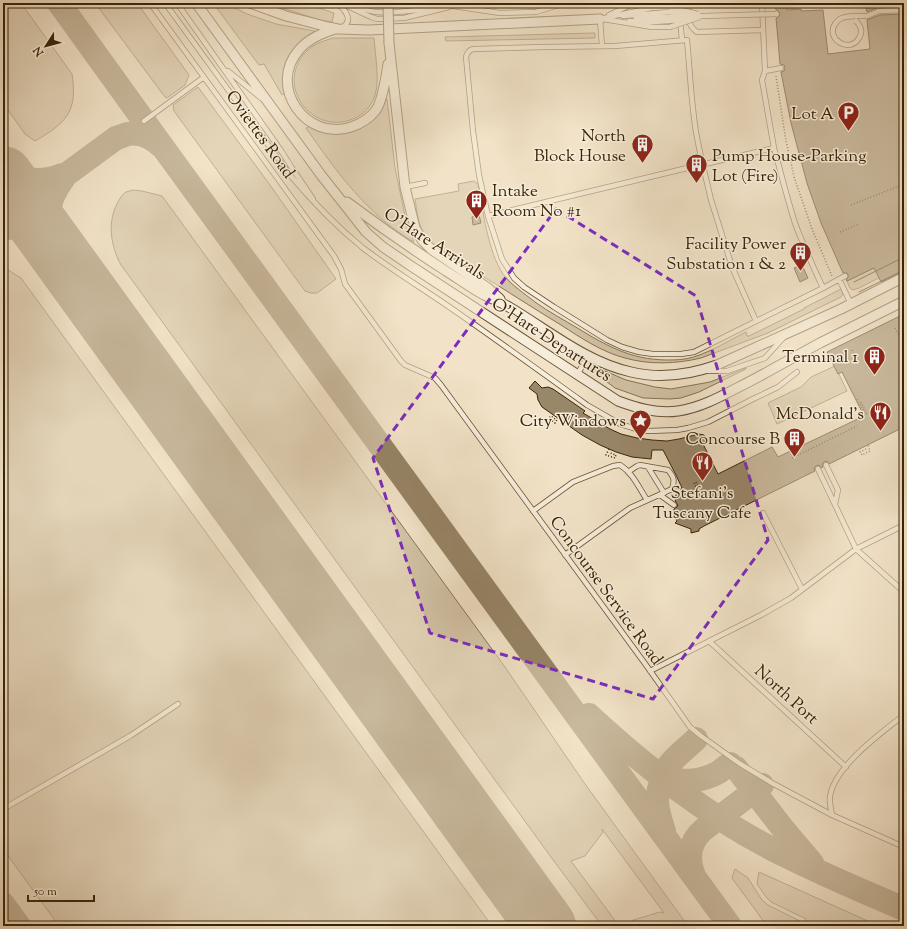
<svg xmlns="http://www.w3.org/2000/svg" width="907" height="929" viewBox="0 0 907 929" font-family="'Sorts Mill Goudy',serif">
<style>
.green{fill:#d3c3a7;stroke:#867456}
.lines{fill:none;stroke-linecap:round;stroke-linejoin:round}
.taxiway{stroke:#968466;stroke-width:24}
.runway{stroke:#968466;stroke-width:60}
.building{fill:#99876a;stroke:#392405}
.service-casing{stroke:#675436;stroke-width:6}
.minor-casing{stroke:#675436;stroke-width:11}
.path{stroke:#392405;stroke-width:1.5;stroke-dasharray:1 2;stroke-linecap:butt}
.service{stroke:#f7eddb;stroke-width:4.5}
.minor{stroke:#f7eddb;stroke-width:9}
.tram{stroke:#392405;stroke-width:1}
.service-bridge-casing{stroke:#675436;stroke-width:6;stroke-linecap:butt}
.minor-bridge-casing{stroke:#675436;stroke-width:11;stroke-linecap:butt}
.service-bridge{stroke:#f7eddb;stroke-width:4.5}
.minor-bridge{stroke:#f7eddb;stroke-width:9}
.marked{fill:none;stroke:#7b2cbf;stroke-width:3;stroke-dasharray:8 5;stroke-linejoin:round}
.labels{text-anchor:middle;stroke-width:3;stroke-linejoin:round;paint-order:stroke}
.poi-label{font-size:17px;fill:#392405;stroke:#f7eddb;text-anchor:end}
.street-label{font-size:17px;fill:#392405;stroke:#f7eddb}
</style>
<rect width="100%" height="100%" fill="#f2e3c8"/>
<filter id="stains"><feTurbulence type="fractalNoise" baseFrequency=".005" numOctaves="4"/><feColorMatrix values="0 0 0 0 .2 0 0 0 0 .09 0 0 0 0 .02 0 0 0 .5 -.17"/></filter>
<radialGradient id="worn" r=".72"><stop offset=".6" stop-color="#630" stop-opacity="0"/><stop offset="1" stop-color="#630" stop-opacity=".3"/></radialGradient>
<path class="green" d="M3,3h18l51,71c6,38 -6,49 -37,67l-10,-7 -22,-31z
M95,3h42l52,72 -4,10 -18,13 -2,-1z
M213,3h12l22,11 29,10 39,7 -13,9 -12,15 -6,16 1,22 -3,2 -18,-31 -5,1z
M266,3h38l30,10 -2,9 -12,-2z
M595,33v5l-149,3 -1,-4z
M333,38h41c1,15 6,44 1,57 -3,11 -12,20 -22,24 -45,18 -83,-42 -40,-73 6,-4 14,-6 20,-8z
M198,87l72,98 66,94 -19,14h-6l-6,-2 -131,-180 -1,-6z
M387,99l8,69 10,48 9,26c-46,-26 -78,-71 -108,-114l4,-2 17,7 13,1 10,-2 29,-20z
M474,181l4,3c5,26 10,68 25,90 9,12 21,19 32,28 14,10 29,18 44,27 18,11 37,22 57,27 14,4 34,5 49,3 19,-3 43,-18 61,-27l1,4h2l55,-27v-1l37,-19c2,3 2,6 0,8l-73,36 -67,25c-25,6 -51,7 -76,0 -23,-6 -44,-20 -64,-33 -23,-14 -45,-28 -67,-42 -14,-8 -28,-17 -41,-26 -10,-6 -20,-11 -27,-20 -8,-11 -9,-25 -11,-38l44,-8 -1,-7z
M133,190l9,1 20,5 343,471 80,117 103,142h-59l4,-6 27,-8 4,1 -62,-84 1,3 -18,24 -14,5 48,65h-17l-54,-73 -427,-588c-10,-18 -14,-42 -4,-61 2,-4 5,-10 9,-12 2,-1 5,-1 7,-2z
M904,253v12l-45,23 -6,2 -3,-2 -3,-7z
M3,264l5,6 13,8 471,648h-433l-56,-77z
M591,365l35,15 29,7 16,2 39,-7 36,-14v1l-47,23 -18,6 -11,1 -27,-1 -28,-10 -26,-20z
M835,366l12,25 -70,33 -9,-21 33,-16 10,-10z
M735,869l13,9 14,22 6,5 36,18 2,-4 -35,-17 -5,-5 -9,-13 2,-12 120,54h-112l-35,-48z"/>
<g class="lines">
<path class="taxiway" d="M59,3l103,143 568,780
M3,170c19,11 38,14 59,5
M3,221l113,-83c4,-1 8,-3 12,-4 12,-2 24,4 33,12
M3,228c25,-2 38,5 54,24
M59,254c-14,-29 -15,-50 5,-76
M589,715c53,49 109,94 172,128 46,25 95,45 143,66
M736,768l48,62 28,33
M661,775c18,9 41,7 58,-3 4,-3 7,-6 11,-8
M664,831c-3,-9 -6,-19 -7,-28 0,-10 5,-26 10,-35 7,-11 20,-20 29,-29
M694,876c-7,-17 -5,-34 9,-46l59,-45
M3,904l16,22"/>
<path class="runway" d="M3,176l543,750"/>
</g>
<path class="building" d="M775,3h11l-2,4 2,2 2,1 13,-1v2l22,-1 5,44 42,-5 -3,-29 13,-5 24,-1v257l-23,11 -7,-14 -27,13 -1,-1 2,-2v-3l-1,-2h-4l-22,-50 -14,-40 -16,-60 -10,-51 3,-1 1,-3 -1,-3 -4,-1 -2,-24 -2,-22 3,-2 1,-2 -2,-3 -2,-1z
M889,3h9l2,3 -21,1 -12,5 -1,-4 23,-2z
M479,215l2,8 -8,2 -1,-8z
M802,265l6,13 -8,4 -6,-14z
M904,314v113l-75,37 -2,-3 -3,1 -2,2 1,3 -2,1 -2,-3 -3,1 -2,2 1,3 -111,55 -5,3v2l-8,2v-4l-16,-6 2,-2 -3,-6v-6l3,-2 1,-2 -3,-4 1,-2 -2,-1 2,-3 4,2h3l2,-3 -1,-2 -4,-3 2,-1 -6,-13 -13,-25h-11l-1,9 -19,-2 -16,-5 -16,-7 -18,-10 -40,-28 -4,-7 -1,-6 -8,-6 6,-7 7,7 6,-1 5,2 32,22 -2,2 27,16 11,5 16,4 15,2 15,1 12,-2 20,-5 5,1 2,4 -3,5 15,30 54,-27 6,10 86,-41 -22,-44 -4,2 -11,-22z"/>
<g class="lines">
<defs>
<path id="service" d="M150,3l184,253 7,13 4,15 56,77 4,4 30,13 6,7 205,280 44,62 11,9 38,27 33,20 60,32 72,32
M165,3l125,172c22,26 46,51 73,73 30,23 64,43 95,65 43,30 86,61 129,92l33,19 13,4 15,3 29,-1 11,-2 20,-6 45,-23 25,-12 19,-15
M177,3l105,149 10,16 21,31
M336,3c9,6 19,18 5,25
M341,3l30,14 6,2 27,-1 45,-11
M355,3l24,2h54
M433,3l67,10 36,-1 29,-9
M510,3l6,2
M679,3v10
M688,3c1,13 -2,21 9,29l66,-2
M762,3l3,68 -3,9 12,68
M902,3h2
M528,5h8l4,-2
M354,6c7,2 14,5 21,6 19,2 39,-2 58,-4
M788,6l39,-3
M609,15l25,-12
M623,16l46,-4
M867,16l12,-5 25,-1
M636,18l33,-1
M600,19l51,-11 18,-1
M600,19l2,27
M603,19l49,8h18
M680,20l2,20
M629,21l23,1 17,-1
M228,71l33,27
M765,71l16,-3
M144,121l60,-44
M405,187l20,-4
M488,216l195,-47 91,-21c7,25 13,50 21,75 8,22 18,43 28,65l-129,64 -13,2h-28l-14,-2 -17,-5 -15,-7 -53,-33 -30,-20 -10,-9 -12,-19 -14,-43 -9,-41 -6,-44 -7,-74c1,-4 3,-7 7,-8l71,-2 71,-1 72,-6c3,31 4,61 9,92 4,23 10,46 15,68l1,3 20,64 24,54
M839,279l12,25
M823,288l22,-12
M708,371h19l38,-13 18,-20
M577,375l11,-19
M826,465l12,25 -3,14
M648,467l16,26
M818,469l38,80 48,43
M628,472l9,-6 3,-1 28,5c6,7 7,10 4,19
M660,495l14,10
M533,511l40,-29 40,-16 7,-1c13,8 19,23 27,35
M763,513l39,76
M565,555l65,-47 42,-19 9,5
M709,641l137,126
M650,671l111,-56 30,-17 65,-49 48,-24
M3,809l127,-73 48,-32
M832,815c-1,-6 -3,-13 -2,-19 5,-30 51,-63 74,-81"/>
<path id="minor" d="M196,3l125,172 45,57 17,15 28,19 207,135c19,7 39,13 60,10 21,-3 40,-13 59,-23 28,-14 55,-30 83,-45
M250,3l36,13 42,11 10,2 31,1 231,-11
M335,29c-13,4 -27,10 -36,21 -32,36 7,92 52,77 9,-3 19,-9 25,-17 7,-10 10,-34 12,-46
M389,43l16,144 10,41 7,12 10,10 56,38 12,11
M347,202c32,24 65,47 99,69 13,8 25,17 38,24 8,4 17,7 25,12 39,23 77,55 122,65 29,7 58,3 86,-7l124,-56 63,-32"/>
</defs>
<use href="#service" class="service-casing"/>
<use href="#minor" class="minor-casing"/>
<path class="path" d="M776,76l10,65 8,35
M794,177l18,52 20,47
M851,205l53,-21
M840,232l19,-8
M895,328l3,6
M852,350l2,5
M877,359l11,-5
M857,399l9,16
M861,402l6,12
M555,419l-4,-3 -2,2 6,5 3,-5
M609,449l-3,6 9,3 1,-3 -6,-2
M866,449l-6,3 2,3 8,-4 -2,-6
M792,458l65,-32
M696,482l5,10
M694,483l5,10"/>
<use href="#service" class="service"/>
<use href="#minor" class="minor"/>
<path class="tram" d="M854,282l50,-25
M859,292l45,-22"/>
<defs>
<path id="service-bridge" d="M669,7l29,7
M669,12l17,2
M669,17l107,-3
M669,21l17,-2
M856,21c5,5 7,11 3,17 -9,16 -34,1 -24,-14 2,-3 4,-5 7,-6 7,-3 17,-2 25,-2
M670,27l30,-10"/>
<path id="minor-bridge" d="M388,3l1,40
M820,343l84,-42"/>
</defs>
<use href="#service-bridge" class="service-bridge-casing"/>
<use href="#minor-bridge" class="minor-bridge-casing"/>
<use href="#service-bridge" class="service-bridge"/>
<use href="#minor-bridge" class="minor-bridge"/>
</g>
<path d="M0 0H907V929H0ZM556,209l140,87 72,244 -115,159 -223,-66 -57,-175z" fill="#f2e3c8" fill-opacity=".55" fill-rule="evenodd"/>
<path class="marked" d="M556,209l140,87 72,244 -115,159 -223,-66 -57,-175z"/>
<defs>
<symbol id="parking-pin" viewBox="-11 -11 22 30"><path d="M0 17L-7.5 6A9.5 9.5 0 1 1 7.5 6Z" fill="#8f2418" stroke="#f7eddb"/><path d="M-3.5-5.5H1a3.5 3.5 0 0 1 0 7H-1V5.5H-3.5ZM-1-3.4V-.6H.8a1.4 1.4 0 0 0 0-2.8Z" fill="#fff"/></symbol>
<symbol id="building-pin" viewBox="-11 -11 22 30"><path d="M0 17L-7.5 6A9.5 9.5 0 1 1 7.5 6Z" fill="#8f2418" stroke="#f7eddb"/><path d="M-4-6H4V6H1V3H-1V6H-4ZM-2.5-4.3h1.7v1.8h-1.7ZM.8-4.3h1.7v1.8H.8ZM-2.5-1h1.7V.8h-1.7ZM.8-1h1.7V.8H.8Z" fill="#fff"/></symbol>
<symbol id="restaurant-pin" viewBox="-11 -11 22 30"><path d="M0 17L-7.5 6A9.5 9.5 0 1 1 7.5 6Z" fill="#8f2418" stroke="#f7eddb"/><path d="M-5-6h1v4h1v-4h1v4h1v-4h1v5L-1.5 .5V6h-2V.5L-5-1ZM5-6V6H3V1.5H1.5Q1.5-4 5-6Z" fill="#fff"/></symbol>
<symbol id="sight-pin" viewBox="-11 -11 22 30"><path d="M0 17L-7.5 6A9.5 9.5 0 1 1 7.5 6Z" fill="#8f2418" stroke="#f7eddb"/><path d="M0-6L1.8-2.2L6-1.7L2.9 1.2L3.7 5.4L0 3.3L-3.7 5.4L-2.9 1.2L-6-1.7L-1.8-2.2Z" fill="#fff"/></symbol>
</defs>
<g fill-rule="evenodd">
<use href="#parking-pin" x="836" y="100" width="25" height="34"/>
<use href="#building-pin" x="630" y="132" width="25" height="34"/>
<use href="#building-pin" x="684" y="152" width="25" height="34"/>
<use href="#building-pin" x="464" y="188" width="25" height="34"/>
<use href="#building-pin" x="788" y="240" width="25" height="34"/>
<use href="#building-pin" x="862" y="344" width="25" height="34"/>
<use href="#restaurant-pin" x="868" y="400" width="25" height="34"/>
<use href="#sight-pin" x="628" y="408" width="25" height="34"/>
<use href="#building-pin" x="782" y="426" width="25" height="34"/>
<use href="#restaurant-pin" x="690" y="450" width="25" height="34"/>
</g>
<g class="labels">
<g class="poi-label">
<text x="834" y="119">Lot A</text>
<text x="626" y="141">North<tspan x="626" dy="20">Block House</tspan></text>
<text x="712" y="161" text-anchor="start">Pump House-Parking<tspan x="712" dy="20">Lot (Fire)</tspan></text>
<text x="492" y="196" text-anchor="start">Intake<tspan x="492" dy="20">Room No #1</tspan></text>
<text x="786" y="249">Facility Power<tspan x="786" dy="20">Substation 1 &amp; 2</tspan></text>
<text x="858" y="362">Terminal 1</text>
<text x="864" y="419">McDonald's</text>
<text x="626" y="426">City Windows</text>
<text x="780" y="444">Concourse B</text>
<text x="702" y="498" text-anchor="middle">Stefani's<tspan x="702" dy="20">Tuscany Cafe</tspan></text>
</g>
<g class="street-label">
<text transform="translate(261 134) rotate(54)" y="6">Oviettes Road</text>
<text transform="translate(435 243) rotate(33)" y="6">O'Hare Arrivals</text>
<text transform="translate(552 339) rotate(33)" y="6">O'Hare Departures</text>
<text transform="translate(607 590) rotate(54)" y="6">Concourse Service Road</text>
<text transform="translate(787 694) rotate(42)" y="6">North Port</text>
</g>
</g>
<rect width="907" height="929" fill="none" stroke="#f2e3c8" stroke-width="16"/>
<rect x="4" y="4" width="899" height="921" fill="none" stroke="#392405" stroke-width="2"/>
<rect x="8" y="8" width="891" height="913" fill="none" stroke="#392405"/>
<g transform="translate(46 46) rotate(234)" stroke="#f7eddb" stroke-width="3" paint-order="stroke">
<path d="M0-3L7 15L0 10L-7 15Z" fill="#392405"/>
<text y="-6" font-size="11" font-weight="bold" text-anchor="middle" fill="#392405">N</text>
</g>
<path d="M28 895v6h66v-6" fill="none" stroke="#392405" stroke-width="2"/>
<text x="34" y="895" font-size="12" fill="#392405" stroke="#f7eddb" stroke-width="3" paint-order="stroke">50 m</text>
<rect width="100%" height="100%" filter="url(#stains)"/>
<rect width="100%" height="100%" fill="url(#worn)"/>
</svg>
